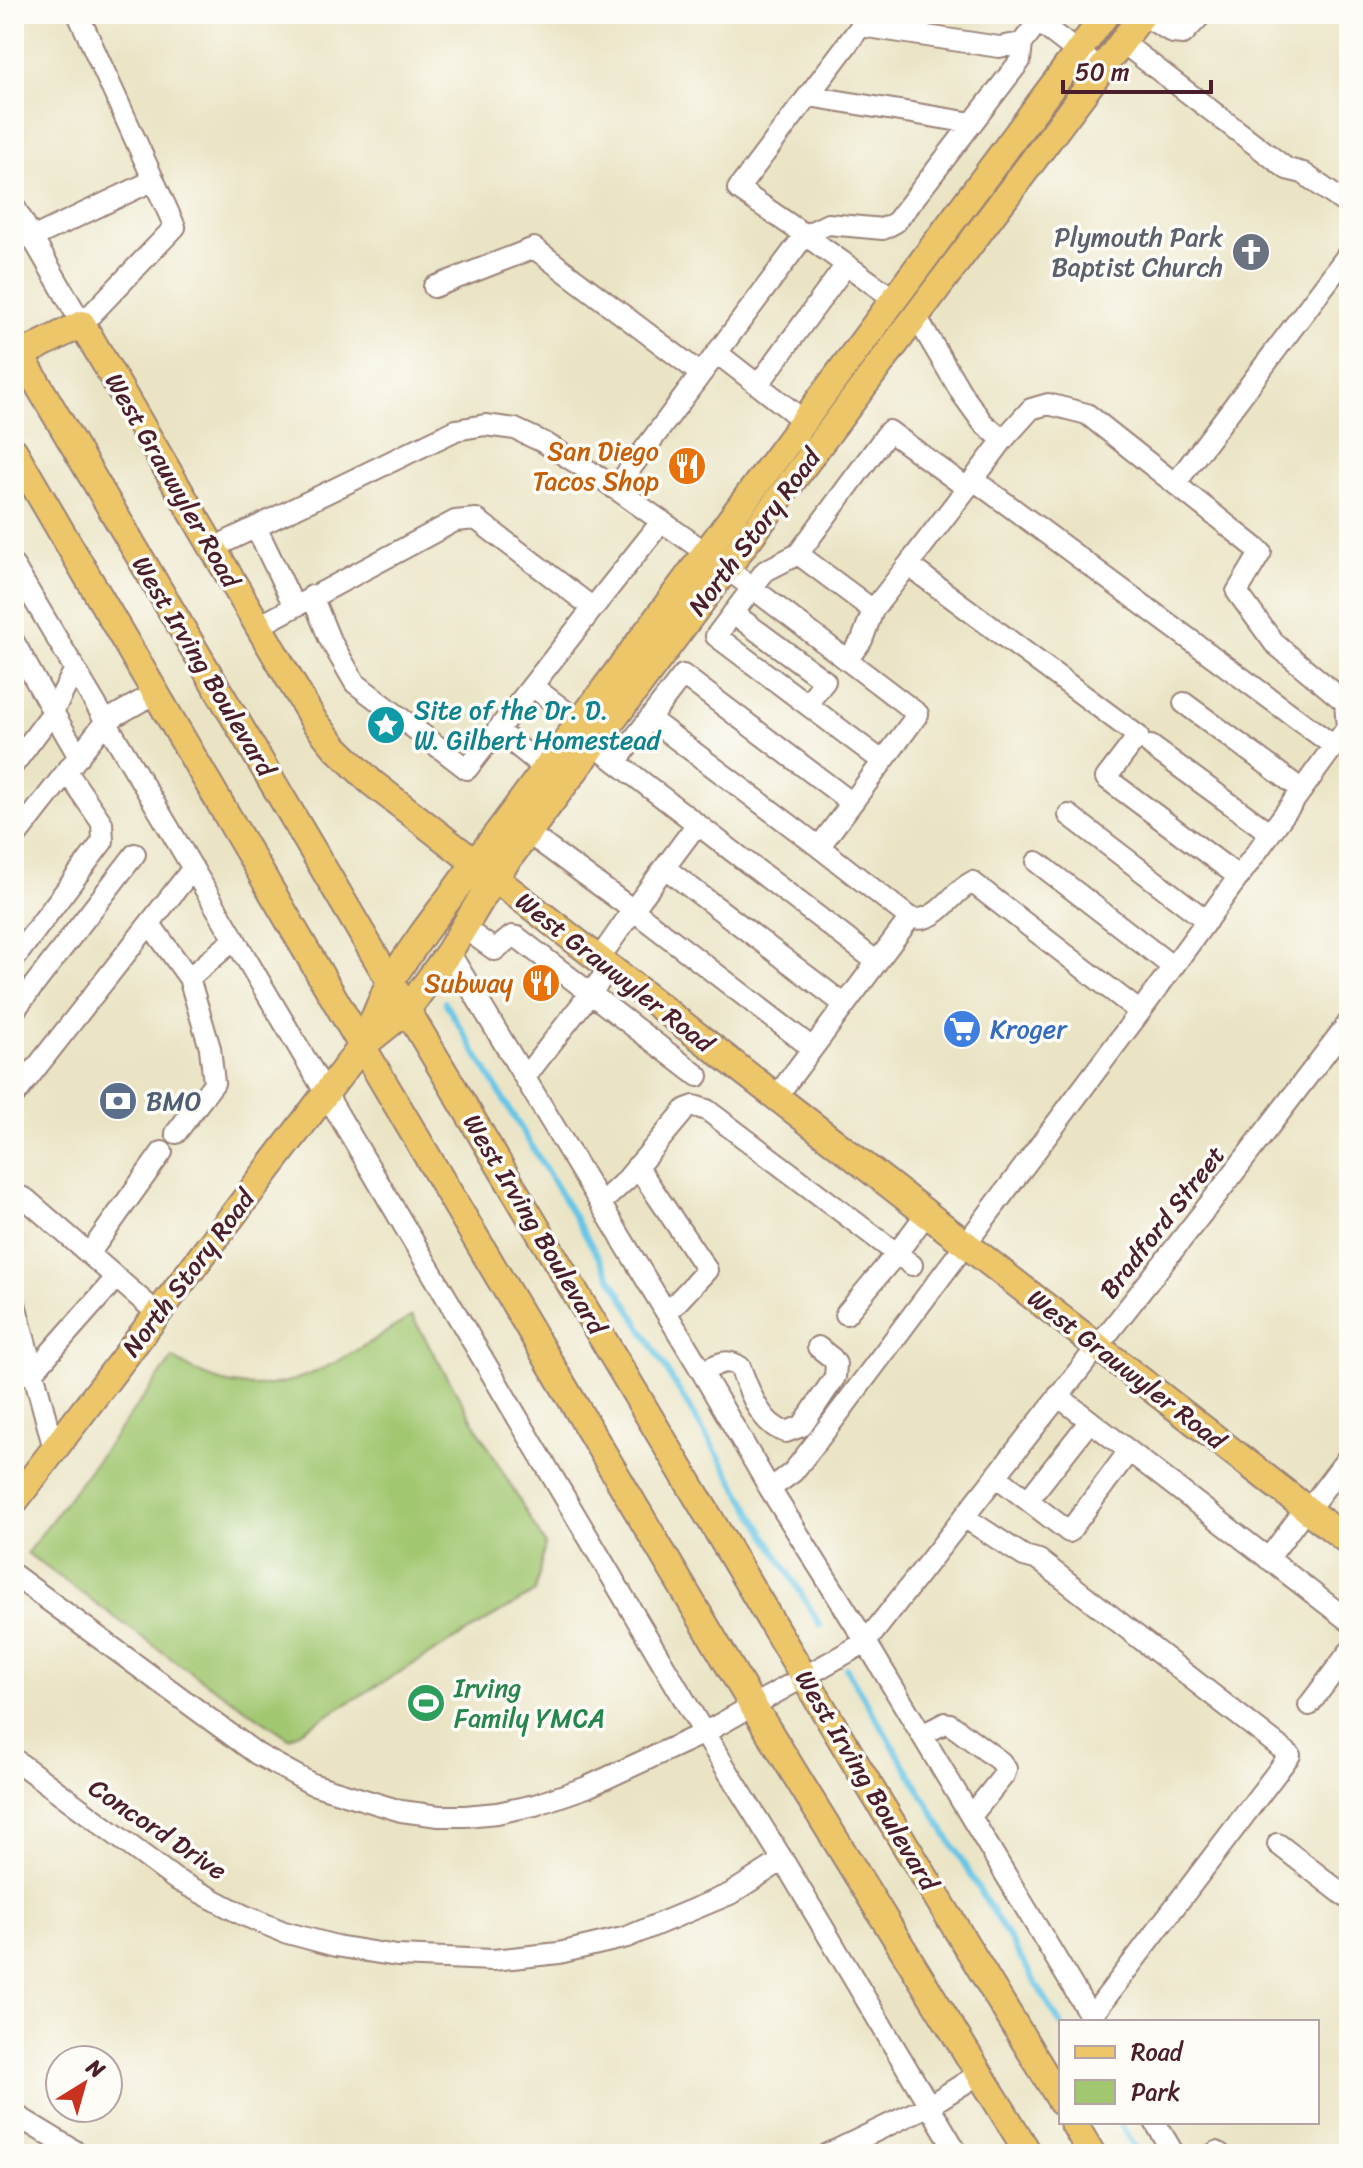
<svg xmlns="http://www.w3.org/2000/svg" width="1363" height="2168" viewBox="0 0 1363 2168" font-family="Sriracha,sans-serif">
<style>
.green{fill:#a2c771;stroke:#76734e;stroke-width:2}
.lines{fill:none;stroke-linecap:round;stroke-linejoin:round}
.stream{stroke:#66c5e5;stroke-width:6}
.minor-casing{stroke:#9a8278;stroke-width:24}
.major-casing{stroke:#9a8278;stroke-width:30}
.minor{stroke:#fff;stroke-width:20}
.major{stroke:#ecc669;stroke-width:26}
.labels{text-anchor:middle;stroke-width:7;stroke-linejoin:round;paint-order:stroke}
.worship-label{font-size:26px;fill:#5b616d;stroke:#fdfcf7;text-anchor:end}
.food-label{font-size:26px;fill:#c56008;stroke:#fdfcf7;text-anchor:end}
.street-label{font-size:26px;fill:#4a1f2b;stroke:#fdfcf7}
.culture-label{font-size:26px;fill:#0d838f;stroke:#fdfcf7;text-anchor:start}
.shop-label{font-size:26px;fill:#366cbe;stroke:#fdfcf7;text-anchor:start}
.service-label{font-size:26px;fill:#4e5e75;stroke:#fdfcf7;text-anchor:start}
.leisure-label{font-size:26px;fill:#27864d;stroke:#fdfcf7;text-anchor:start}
</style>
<rect width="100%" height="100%" fill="#fdfcf7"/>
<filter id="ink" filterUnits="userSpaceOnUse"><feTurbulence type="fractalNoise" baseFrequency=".0125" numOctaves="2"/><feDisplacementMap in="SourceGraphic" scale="16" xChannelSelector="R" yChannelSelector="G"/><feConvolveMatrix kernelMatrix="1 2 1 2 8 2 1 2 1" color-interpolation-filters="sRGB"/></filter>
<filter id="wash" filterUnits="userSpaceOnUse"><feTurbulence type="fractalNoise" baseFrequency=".006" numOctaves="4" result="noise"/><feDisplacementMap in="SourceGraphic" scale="32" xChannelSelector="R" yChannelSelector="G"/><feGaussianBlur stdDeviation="1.8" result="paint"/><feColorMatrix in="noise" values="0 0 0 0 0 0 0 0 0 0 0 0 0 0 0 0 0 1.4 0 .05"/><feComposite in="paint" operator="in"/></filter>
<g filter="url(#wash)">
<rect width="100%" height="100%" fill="#eae4c5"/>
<path class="green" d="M412,1316l133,228 -10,48 -246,146 -110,-74 -152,-111 146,-195c93,63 158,7 239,-42z"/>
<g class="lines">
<path class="stream" d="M445,1002l375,623
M846,1668l215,357
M1119,2122l20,32"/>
</g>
</g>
<g filter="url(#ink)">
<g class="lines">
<defs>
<path id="minor" d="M870,14l-132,175 67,46 23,-11 55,5 13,-7 124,-161 2,-18
M1028,14l73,56
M1141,14l32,19 10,1 19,-20
M861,26l138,21 23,-4 22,-29
M1122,42l165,127 16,4 46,33
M809,96l163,27
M14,206l68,118 93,-97 -97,-213
M32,238l122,-58
M434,287l100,-39 167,126
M717,353l86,67
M758,385l88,-120
M1003,440l-36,48 -78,-57 -91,123 75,56 35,-45 230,171 -32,42 133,99
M974,480l360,266
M1175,484l174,-231
M615,489l190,-254 89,64
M256,527l38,79
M213,548l243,-118 29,-5 30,4 30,14 54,34 106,75 213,162 -66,89
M798,554l-33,17 -49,65 166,125
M908,565l59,-77
M14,566l690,1167 79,127 175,294
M312,596l17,42 26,45 112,86 65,-83
M733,613l92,68 -18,23
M259,626l196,-105 21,-2 117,89 69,-87
M14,642l39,70 -39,52
M847,660l15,-20 11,-30
M75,669l-22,43 26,45
M1184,703l118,87
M650,719l169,128
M580,722l-48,-36 61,-78
M497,730l49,39
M594,745l283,217 33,-44c5,0 9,2 14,0 18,-4 30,-27 48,-36l168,130
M1151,746l119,87
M616,762l67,-87 169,128 -33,44 91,71
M1069,815l138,106
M697,824l-64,86 179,138
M528,833l105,77 -34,49
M14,839l92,-118 51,-29
M1037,862l136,105
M665,868l180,137
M150,924l39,54 46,-39
M464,928l31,22 17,-14 5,1 181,139
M449,952l253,420 68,117 96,153 228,380
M14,959l89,-118 -1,-18 -35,-51
M14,1011l121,-157
M525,1077l85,-109
M14,1096l179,-228
M777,1096l100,-134
M176,1133l38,-50 -4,-35 -21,-70
M637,1166l70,104 -40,43
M14,1194l12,5 131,114
M601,1203l26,-24 59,-70 8,-3 13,4 205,155
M89,1254l73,-102
M14,1300l40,149
M846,1314l51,-61 30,-40
M702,1372c14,-7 24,-15 38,-5 9,23 20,58 46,65l16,-6 33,-49 1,-13 -4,-6 -14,-11
M14,1376l20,-5 82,-93
M1058,1396l291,225
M996,1476l73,56 60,-81
M770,1489l23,-17 39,-50 308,-410 207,-284 -2,-26 -71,-59 -37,-51 24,-40 -174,-138 -39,-10 -17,5 -28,31 -20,-17 -21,-29 -46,-78
M1028,1500l62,-79
M1308,1510l41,-54
M964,1517l60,39 15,4 251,195 -199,262
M1268,1559l38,-51
M14,1575l243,179 55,30 89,27 38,5h26l32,-3 38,-8 52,-18 117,-54 162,-91 363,-463 120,-157
M1309,1705l40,-53
M922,1735l23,-12 5,1 51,38 5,7 -2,6 -33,41
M14,1759l161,120 68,36 41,17 52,14 61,10 96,4 66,-7 68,-16 103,-43 53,-34
M1278,1844l71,55
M14,2114l66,40
M1155,2122l19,32
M828,2154l102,-49 49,-31
M1214,2154l2,-2 4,2"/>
<path id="major" d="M14,344l393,666 449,754 205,337
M14,358l68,-34 232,397 22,27 35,34 978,760
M14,451l348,595 391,660 276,448
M364,1042l26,-61 34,-49 682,-918
M14,1502l348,-456 45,-36 42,-58 45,-74 649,-864
M1073,2122l19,32"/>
</defs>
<use href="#minor" class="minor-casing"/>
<use href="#major" class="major-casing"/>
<use href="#minor" class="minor"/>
<use href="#major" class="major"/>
</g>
</g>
<defs>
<symbol id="church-disc" viewBox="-11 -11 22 22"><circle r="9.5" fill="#6b7280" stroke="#fdfcf7"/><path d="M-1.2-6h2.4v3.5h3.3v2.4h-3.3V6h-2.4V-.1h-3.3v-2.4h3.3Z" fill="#fff"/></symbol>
<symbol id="restaurant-disc" viewBox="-11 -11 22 22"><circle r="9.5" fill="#e8710a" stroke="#fdfcf7"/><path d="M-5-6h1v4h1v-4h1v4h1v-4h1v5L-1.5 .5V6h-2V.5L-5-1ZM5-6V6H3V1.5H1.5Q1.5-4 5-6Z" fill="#fff"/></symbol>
<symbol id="sight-disc" viewBox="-11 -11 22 22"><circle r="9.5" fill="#0f9aa8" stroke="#fdfcf7"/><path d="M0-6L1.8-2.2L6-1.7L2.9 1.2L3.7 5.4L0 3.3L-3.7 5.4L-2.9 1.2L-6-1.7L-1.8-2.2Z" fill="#fff"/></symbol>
<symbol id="supermarket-disc" viewBox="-11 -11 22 22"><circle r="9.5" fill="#3f7fe0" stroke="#fdfcf7"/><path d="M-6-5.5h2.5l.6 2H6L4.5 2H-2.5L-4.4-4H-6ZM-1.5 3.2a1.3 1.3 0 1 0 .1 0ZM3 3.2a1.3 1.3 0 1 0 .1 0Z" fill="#fff"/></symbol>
<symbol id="bank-disc" viewBox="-11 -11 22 22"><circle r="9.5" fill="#5c6f8a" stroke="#fdfcf7"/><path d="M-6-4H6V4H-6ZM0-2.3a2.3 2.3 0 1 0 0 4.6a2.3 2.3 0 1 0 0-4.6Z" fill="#fff"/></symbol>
<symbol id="stadium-disc" viewBox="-11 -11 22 22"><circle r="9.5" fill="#2e9e5b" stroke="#fdfcf7"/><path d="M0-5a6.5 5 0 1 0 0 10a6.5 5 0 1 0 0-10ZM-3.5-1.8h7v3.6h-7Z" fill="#fff"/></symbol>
</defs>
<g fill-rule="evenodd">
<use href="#church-disc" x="1229" y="230" width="44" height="44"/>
<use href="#restaurant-disc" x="665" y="444" width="44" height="44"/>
<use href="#sight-disc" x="364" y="703" width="44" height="44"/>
<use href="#restaurant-disc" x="519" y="961" width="44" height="44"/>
<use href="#supermarket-disc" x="940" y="1007" width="44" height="44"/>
<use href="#bank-disc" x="96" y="1079" width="44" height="44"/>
<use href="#stadium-disc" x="404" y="1681" width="44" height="44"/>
</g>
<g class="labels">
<g class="worship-label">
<text x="1223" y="246">Plymouth Park<tspan x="1223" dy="30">Baptist Church</tspan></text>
</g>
<g class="food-label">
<text x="659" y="460">San Diego<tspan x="659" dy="30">Tacos Shop</tspan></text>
<text x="513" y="992">Subway</text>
</g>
<g class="street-label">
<text transform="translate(173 480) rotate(60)" y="9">West Grauwyler Road</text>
<text transform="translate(754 532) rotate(-53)" y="9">North Story Road</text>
<text transform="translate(204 666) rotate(59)" y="9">West Irving Boulevard</text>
<text transform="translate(615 972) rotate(38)" y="9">West Grauwyler Road</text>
<text transform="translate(1162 1222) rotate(-52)" y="9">Bradford Street</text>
<text transform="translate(535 1224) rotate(59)" y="9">West Irving Boulevard</text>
<text transform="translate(188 1273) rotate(-53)" y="9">North Story Road</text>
<text transform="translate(1127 1369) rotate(38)" y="9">West Grauwyler Road</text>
<text transform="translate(867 1780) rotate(59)" y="9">West Irving Boulevard</text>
<text transform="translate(158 1829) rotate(34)" y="9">Concord Drive</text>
</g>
<g class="culture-label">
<text x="414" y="719">Site of the Dr. D.<tspan x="414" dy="30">W. Gilbert Homestead</tspan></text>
</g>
<g class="shop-label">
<text x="990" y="1038">Kroger</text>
</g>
<g class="service-label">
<text x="146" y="1110">BMO</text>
</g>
<g class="leisure-label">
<text x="454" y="1697">Irving<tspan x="454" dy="30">Family YMCA</tspan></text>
</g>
</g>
<rect width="1363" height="2168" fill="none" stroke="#fdfcf7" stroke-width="48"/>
<rect x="1059" y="2020" width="260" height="104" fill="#fdfcf7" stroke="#b5a4a5" stroke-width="2"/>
<rect x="1075" y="2046" width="40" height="12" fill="#ecc669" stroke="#b5a4a5" stroke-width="2"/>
<text x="1131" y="2060" font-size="24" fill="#4a1f2b">Road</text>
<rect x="1075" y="2080" width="40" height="24" fill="#a2c771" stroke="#b5a4a5" stroke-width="2"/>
<text x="1131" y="2100" font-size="24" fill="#4a1f2b">Park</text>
<g transform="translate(84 2084) rotate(37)"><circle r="38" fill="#fdfcf7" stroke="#b5a4a5" stroke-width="2"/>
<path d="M0-6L14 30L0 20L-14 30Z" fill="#c8321e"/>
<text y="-12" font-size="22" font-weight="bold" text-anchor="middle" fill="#4a1f2b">N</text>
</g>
<path d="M1063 80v12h148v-12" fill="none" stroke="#4a1f2b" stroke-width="4"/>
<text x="1075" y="80" font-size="24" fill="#4a1f2b" stroke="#fdfcf7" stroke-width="6" paint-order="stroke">50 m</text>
</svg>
